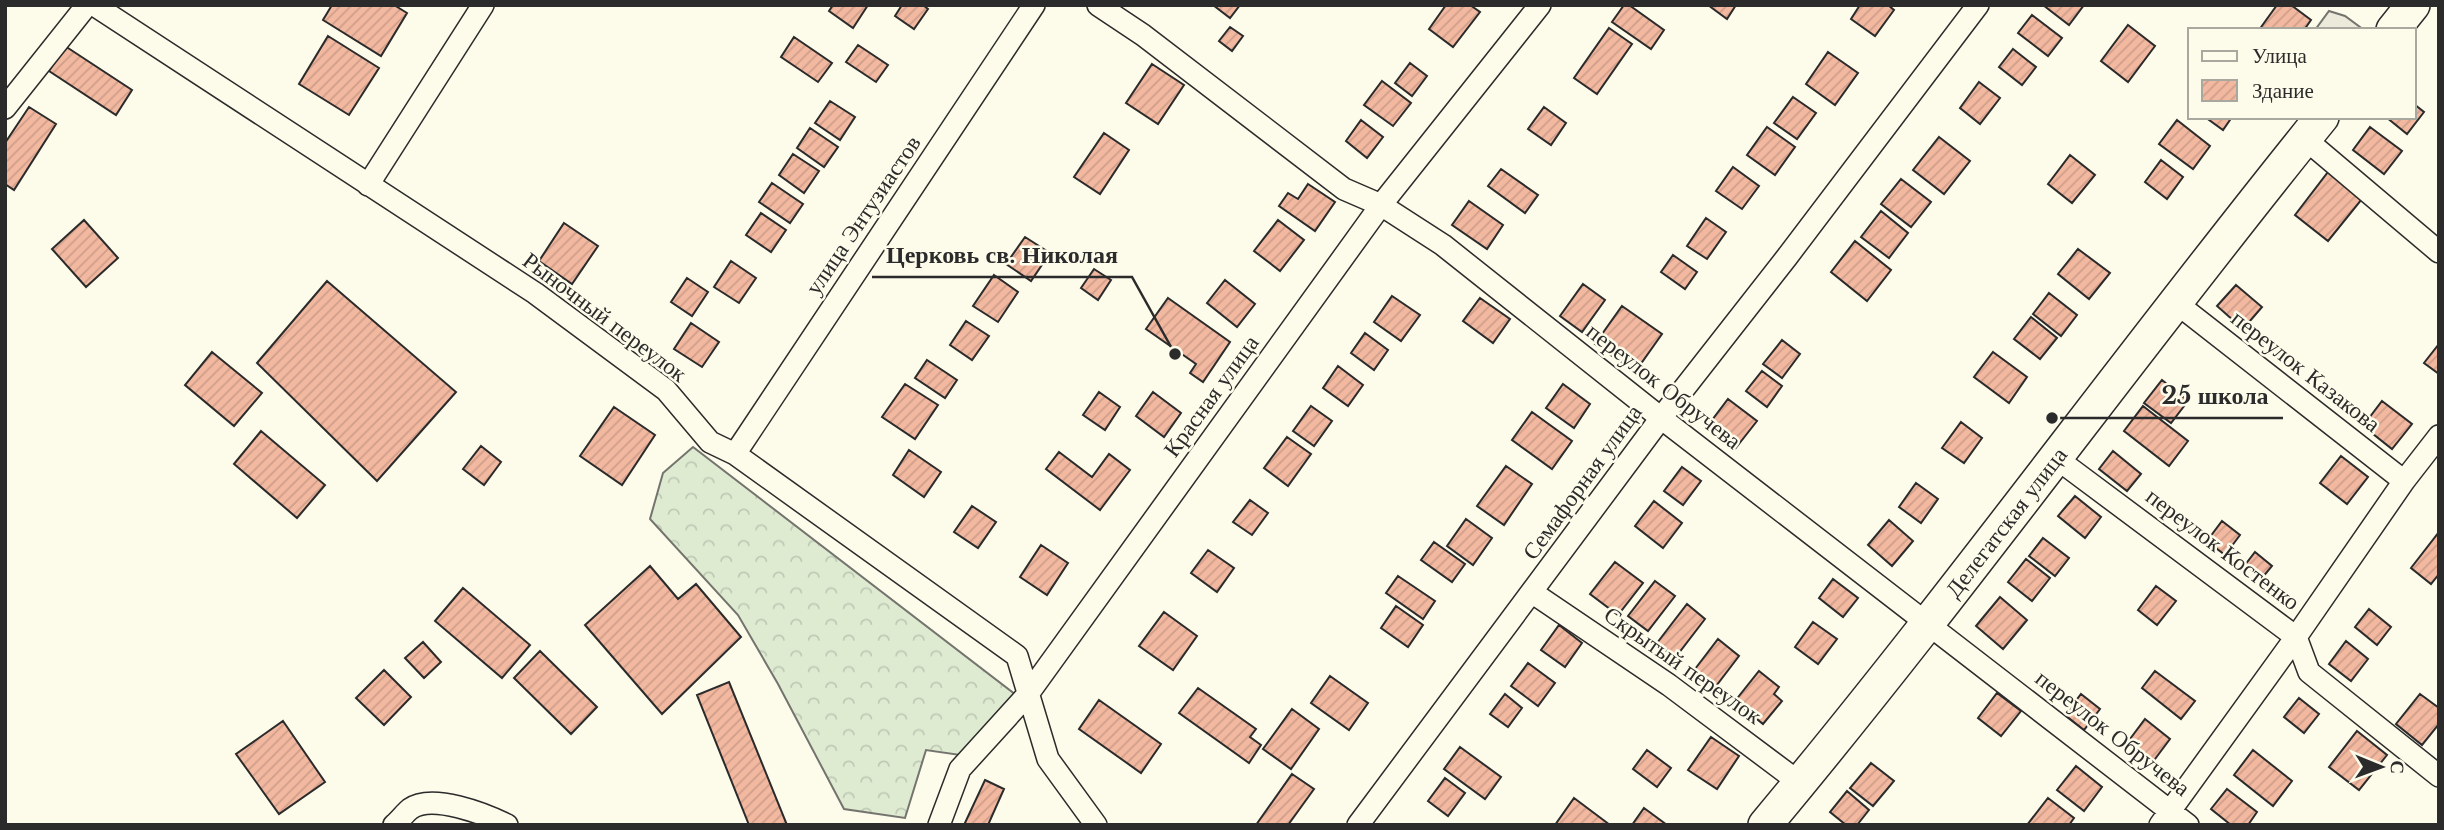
<svg xmlns="http://www.w3.org/2000/svg" width="2444" height="830" viewBox="0 0 2444 830" font-family="'Libre Baskerville',serif">
<style>
.forest{fill:url(#forest-crowns);stroke:#74746e;stroke-width:2}
.parking{fill:#eceadb;stroke:#74746e;stroke-width:2}
.building{fill:url(#building-hatch);stroke:#2b2b2b;stroke-width:2}
.lines{fill:none;stroke-linecap:round;stroke-linejoin:round}
.minor-casing{stroke:#2b2b2b;stroke-width:24}
.primary-casing{stroke:#2b2b2b;stroke-width:36}
.minor{stroke:#fdfbea;stroke-width:21}
.primary{stroke:#fdfbea;stroke-width:33}
.labels{text-anchor:middle;stroke-width:5;stroke-linejoin:round;paint-order:stroke}
.street-label{font-size:23px;fill:#2b2b2b;stroke:#fdfbea}
.leader{fill:none;stroke:#2b2b2b;stroke-width:2.5}
.callout-dot{fill:#2b2b2b;stroke:#fdfbea;stroke-width:2.5}
.callout-label{font-size:24px;text-anchor:middle;font-weight:bold;fill:#2b2b2b;stroke:#fdfbea;stroke-width:5;stroke-linejoin:round;paint-order:stroke}
</style>
<defs>
<pattern id="forest-crowns" width="20" height="18" patternUnits="userSpaceOnUse" patternTransform="scale(1.75)"><rect width="20" height="18" fill="#deebd1"/><path d="M2 6a3 3 0 1 1 6 0M12 15a3 3 0 1 1 6 0" fill="none" stroke="#bfcab4"/></pattern>
<pattern id="building-hatch" width="6" height="6" patternUnits="userSpaceOnUse" patternTransform="scale(1.75)"><rect width="6" height="6" fill="#f2b8a0"/><path d="M-1 1l2-2M0 6l6-6M5 7l2-2" fill="none" stroke="#d09e8a"/></pattern>
</defs>
<rect width="100%" height="100%" fill="#fdfbea"/>
<path class="forest" d="M693,447l323,248 -49,61 -41,-6 -21,68 -61,-9 -66,-125 -40,-69 -88,-96 13,-46z"/>
<path class="parking" d="M2329,11l16,5 19,14h-49z"/>
<path class="building" d="M332,5h62l13,8 -26,43 -58,-36z
M833,5h35l-15,23 -24,-17z
M902,5h21l5,4 -14,20 -19,-13z
M1213,5h27l-10,13z
M1446,5h24l10,7 -27,35 -24,-18z
M1624,5h5l35,25 -13,19 -39,-27z
M1708,5h28l-9,14z
M1860,5h28l6,5 -19,26 -24,-17z
M2043,5h41l-15,20z
M2277,5h14l20,15 -7,10h-45z
M2032,15l30,23 -14,18 -30,-23z
M2128,25l27,21 -27,36 -27,-21z
M1230,27l13,9 -11,15 -13,-10z
M1609,28l23,16 -35,50 -23,-16z
M328,36l51,32 -30,47 -50,-31z
M794,37l38,26 -14,19 -37,-25z
M858,45l30,20 -12,17 -30,-20z
M65,46l67,44 -16,25 -67,-44z
M2013,49l23,18 -14,18 -23,-18z
M1828,52l30,21 -23,32 -29,-21z
M1410,63l17,13 -15,20 -17,-13z
M1152,64l32,21 -26,39 -32,-21z
M1382,81l29,22 -18,23 -29,-21z
M1979,82l21,16 -20,26 -20,-16z
M1793,97l23,16 -19,26 -23,-16z
M830,101l25,16 -15,23 -25,-17z
M2414,104l10,8 -17,22 -21,-17h28z
M29,107l27,17 -42,66 -9,-6v-41z
M1544,107l22,16 -15,22 -23,-16z
M2205,117h27l-9,13z
M1361,120l22,17 -16,21 -21,-17z
M2177,120l33,26 -17,23 -34,-25z
M1767,127l28,20 -20,28 -28,-20z
M2370,127l32,24 -18,23 -31,-24z
M810,128l28,19 -14,20 -27,-19z
M1104,133l25,17 -29,44 -26,-17z
M1939,137l31,24 -26,33 -31,-24z
M793,154l26,17 -15,22 -25,-18z
M2070,155l25,20 -23,28 -24,-19z
M2161,160l22,17 -16,22 -22,-17z
M1733,167l26,19 -17,23 -26,-18z
M1501,169l37,26 -13,18 -37,-27z
M2328,172l34,27 -34,42 -33,-26z
M1901,179l30,23 -20,25 -30,-23z
M772,183l31,21 -13,19 -31,-21z
M1308,184l27,18 -20,29 -36,-25 9,-13 10,6z
M1469,201l34,24 -16,24 -35,-24z
M1881,211l27,22 -19,25 -28,-21z
M761,213l25,17 -15,22 -25,-17z
M1706,218l20,14 -19,27 -20,-13z
M84,220l34,38 -32,29 -34,-38z
M1278,220l26,20 -24,31 -26,-20z
M564,223l34,23 -26,38 -33,-23z
M1025,237l25,16 -19,28 -25,-17z
M1855,241l36,29 -24,31 -36,-29z
M2078,249l32,24 -21,26 -31,-25z
M1673,255l24,17 -12,17 -24,-17z
M731,261l25,17 -17,25 -25,-16z
M1094,269l17,11 -13,20 -17,-12z
M994,275l24,17 -20,30 -25,-16z
M687,278l21,14 -16,24 -21,-14z
M1225,280l30,24 -18,23 -30,-24z
M327,281l129,111 -79,89 -120,-118z
M1583,284l22,16 -23,32 -22,-16z
M2236,285l26,22 -19,22 -26,-23z
M2049,293l28,22 -16,21 -28,-22z
M1392,296l28,19 -19,26 -27,-19z
M1168,298l62,44 -27,40 -13,-9 6,-9 -50,-35z
M1480,298l30,21 -17,24 -30,-22z
M1622,306l40,28 -27,38 -40,-28z
M2031,317l26,21 -17,21 -26,-20z
M966,321l23,15 -17,24 -22,-15z
M691,323l28,19 -17,25 -28,-18z
M1365,333l23,17 -14,20 -23,-17z
M1782,340l18,14 -18,24 -19,-14z
M2439,344v30l-15,-11z
M212,352l50,41 -28,33 -49,-41z
M1993,352l34,25 -18,26 -35,-26z
M927,360l30,20 -12,18 -30,-20z
M1338,366l25,19 -15,21 -25,-18z
M1762,371l20,15 -15,21 -21,-16z
M2162,380l26,21 -17,22 -27,-20z
M905,384l33,21 -23,34 -33,-22z
M1563,384l27,20 -16,24 -28,-20z
M1099,392l21,15 -15,23 -22,-15z
M1153,392l28,21 -17,24 -28,-21z
M1728,399l29,22 -22,28 -29,-21z
M2382,401l30,23 -20,25 -29,-23z
M1311,406l21,15 -18,25 -21,-15z
M2143,406l45,35 -19,25 -45,-35z
M614,407l41,28 -33,50 -42,-29z
M1532,412l40,29 -20,28 -40,-29z
M1961,422l21,16 -18,25 -22,-15z
M261,431l64,54 -28,33 -63,-54z
M1287,437l24,17 -23,32 -24,-18z
M481,446l20,16 -17,23 -21,-16z
M909,450l32,22 -17,25 -31,-22z
M2113,451l28,23 -14,17 -28,-22z
M1059,452l33,25 17,-23 21,16 -30,40 -54,-41z
M2341,456l27,21 -21,27 -27,-21z
M1506,466l26,18 -28,41 -27,-19z
M1682,467l19,14 -18,24 -19,-14z
M1916,483l22,16 -17,24 -22,-16z
M2075,496l26,21 -16,21 -27,-22z
M1250,500l18,13 -16,22 -19,-13z
M1654,501l28,22 -19,25 -28,-22z
M972,506l24,16 -18,26 -24,-16z
M1466,519l26,19 -19,27 -26,-19z
M1889,520l24,21 -21,25 -24,-21z
M2222,521l18,14 -15,20 -18,-14z
M2439,532v42l-8,10 -20,-16z
M2043,538l26,20 -14,18 -26,-20z
M1434,542l31,22 -13,18 -31,-22z
M1041,545l27,18 -21,32 -27,-18z
M1208,550l26,18 -17,24 -26,-19z
M2255,552l17,14 -10,12 -17,-13z
M2026,559l24,19 -18,23 -24,-19z
M1615,562l28,21 -25,32 -28,-21z
M650,566l28,33 18,-15 45,53 -79,77 -77,-89z
M1398,576l37,25 -12,18 -37,-26z
M1833,579l25,19 -15,19 -24,-19z
M1655,581l20,15 -27,35 -20,-15z
M2156,586l20,15 -19,24 -19,-15z
M463,588l67,57 -28,33 -67,-57z
M2000,597l27,23 -24,29 -27,-23z
M1687,604l18,15 -30,39 -18,-15z
M1396,606l27,19 -15,22 -27,-19z
M2369,609l22,18 -14,18 -22,-18z
M1164,612l33,24 -24,34 -34,-24z
M1813,622l24,17 -19,25 -23,-17z
M1559,625l23,18 -17,24 -24,-17z
M1718,639l21,17 -26,34 -21,-17z
M2346,641l22,18 -17,22 -22,-17z
M423,642l18,20 -17,16 -19,-20z
M540,651l57,56 -26,27 -57,-56z
M1528,663l27,20 -17,23 -27,-20z
M384,670l27,27 -27,28 -28,-27z
M1759,671l20,16 -5,7 8,7 -19,23 -28,-23z
M2155,671l40,30 -14,18 -39,-31z
M1330,676l38,27 -19,27 -38,-27z
M729,682l58,143h-38l-52,-130z
M1198,688l58,41 -6,8 11,8 -12,18 -70,-50z
M1997,693l24,18 -20,25 -23,-18z
M1505,694l17,14 -14,19 -18,-13z
M2081,694l19,15 -16,21 -19,-15z
M2420,694l19,14v16l-17,21 -26,-21z
M2299,698l20,16 -15,19 -20,-16z
M1099,700l62,44 -20,29 -62,-44z
M1292,709l27,20 -28,40 -28,-20z
M2145,719l25,20 -18,24 -25,-20z
M283,721l42,61 -46,32 -43,-60z
M2357,731l30,24 -28,35 -30,-23z
M1711,737l28,19 -22,33 -29,-19z
M1460,747l41,30 -16,22 -41,-30z
M1647,750l24,18 -14,19 -24,-18z
M2253,750l39,31 -19,25 -39,-31z
M1871,763l23,18 -21,25 -23,-18z
M2076,766l26,21 -18,24 -27,-21z
M1292,774l22,15 -26,36h-32z
M1445,778l20,15 -17,23 -20,-15z
M985,780l19,9 -16,36h-24z
M2227,789l30,23 -9,13h-17l-20,-16z
M1847,791l22,19 -12,15h-11l-16,-13z
M1574,798l36,27h-55z
M2048,798l26,20 -5,7h-42z
M1644,808l23,17h-35z"/>
<g class="lines">
<defs>
<path id="minor" d="M94,5l441,288 131,97 44,52 25,12 282,202 31,103 48,66
M1098,5l45,30 201,154 37,16 62,40 218,173 527,407
M5,108l82,-103
M2304,138l135,114
M368,185l115,-180
M2175,302l229,179
M735,454l299,-449
M2056,458l240,179 13,35 130,104
M1533,593l136,92 131,98
M394,825c6,-5 11,-12 16,-16 22,-16 75,5 97,16
M939,825l21,-56 68,-75 353,-489 159,-200
M1358,825l303,-407 126,-161 191,-252
M2160,825l136,-188 108,-156 35,-45"/>
<g id="primary">
<path d="M2393,30l20,-25"/>
<path id="s1" d="M1765,825c193,-231 368,-475 557,-708"/>
</g>
</defs>
<use href="#minor" class="minor-casing"/>
<use href="#primary" class="primary-casing"/>
<use href="#minor" class="minor"/>
<use href="#primary" class="primary"/>
</g>
<g class="labels">
<g class="street-label">
<text transform="translate(863 215) rotate(-56)" y="8">улица Энтузиастов</text>
<text transform="translate(605 317) rotate(37)" y="8">Рыночный переулок</text>
<text transform="translate(2306 371) rotate(38)" y="8">переулок Казакова</text>
<text transform="translate(1664 386) rotate(38)" y="8">переулок Обручева</text>
<text transform="translate(1211 396) rotate(-54)" y="8">Красная улица</text>
<text transform="translate(1582 482) rotate(-54)" y="8">Семафорная улица</text>
<text dy="8" stroke="none"><textPath href="#s1" startOffset="387">Делегатская улица</textPath></text>
<text transform="translate(2223 549) rotate(37)" y="8">переулок Костенко</text>
<text transform="translate(1683 665) rotate(35)" y="8">Скрытый переулок</text>
<text transform="translate(2113 733) rotate(38)" y="8">переулок Обручева</text>
</g>
</g>
<path class="leader" d="M1175 354L1132 277H872M2052 418L2148 418H2283"/>
<g class="callout-dot">
<circle cx="1175" cy="354" r="7"/>
<circle cx="2052" cy="418" r="7"/>
</g>
<g class="callout-label">
<text x="1002" y="263">Церковь св. Николая</text>
<text x="2215" y="404">25 школа</text>
</g>
<rect width="2444" height="830" fill="none" stroke="#2b2b2b" stroke-width="14"/>
<rect x="2188" y="28" width="228" height="91" fill="#fdfbea" stroke="#a9a89e" stroke-width="2"/>
<rect x="2202" y="51" width="35" height="10" fill="#fdfbea" stroke="#a9a89e" stroke-width="2"/>
<text x="2252" y="63" font-size="21" fill="#2b2b2b">Улица</text>
<rect x="2202" y="80" width="35" height="21" fill="url(#building-hatch)" stroke="#a9a89e" stroke-width="2"/>
<text x="2252" y="98" font-size="21" fill="#2b2b2b">Здание</text>
<g transform="translate(2381 767) rotate(91)" stroke="#fdfbea" stroke-width="5" paint-order="stroke">
<path d="M0-5L12 26L0 18L-12 26Z" fill="#2b2b2b"/>
<text y="-10" font-size="19" font-weight="bold" text-anchor="middle" fill="#2b2b2b">С</text>
</g>
</svg>
